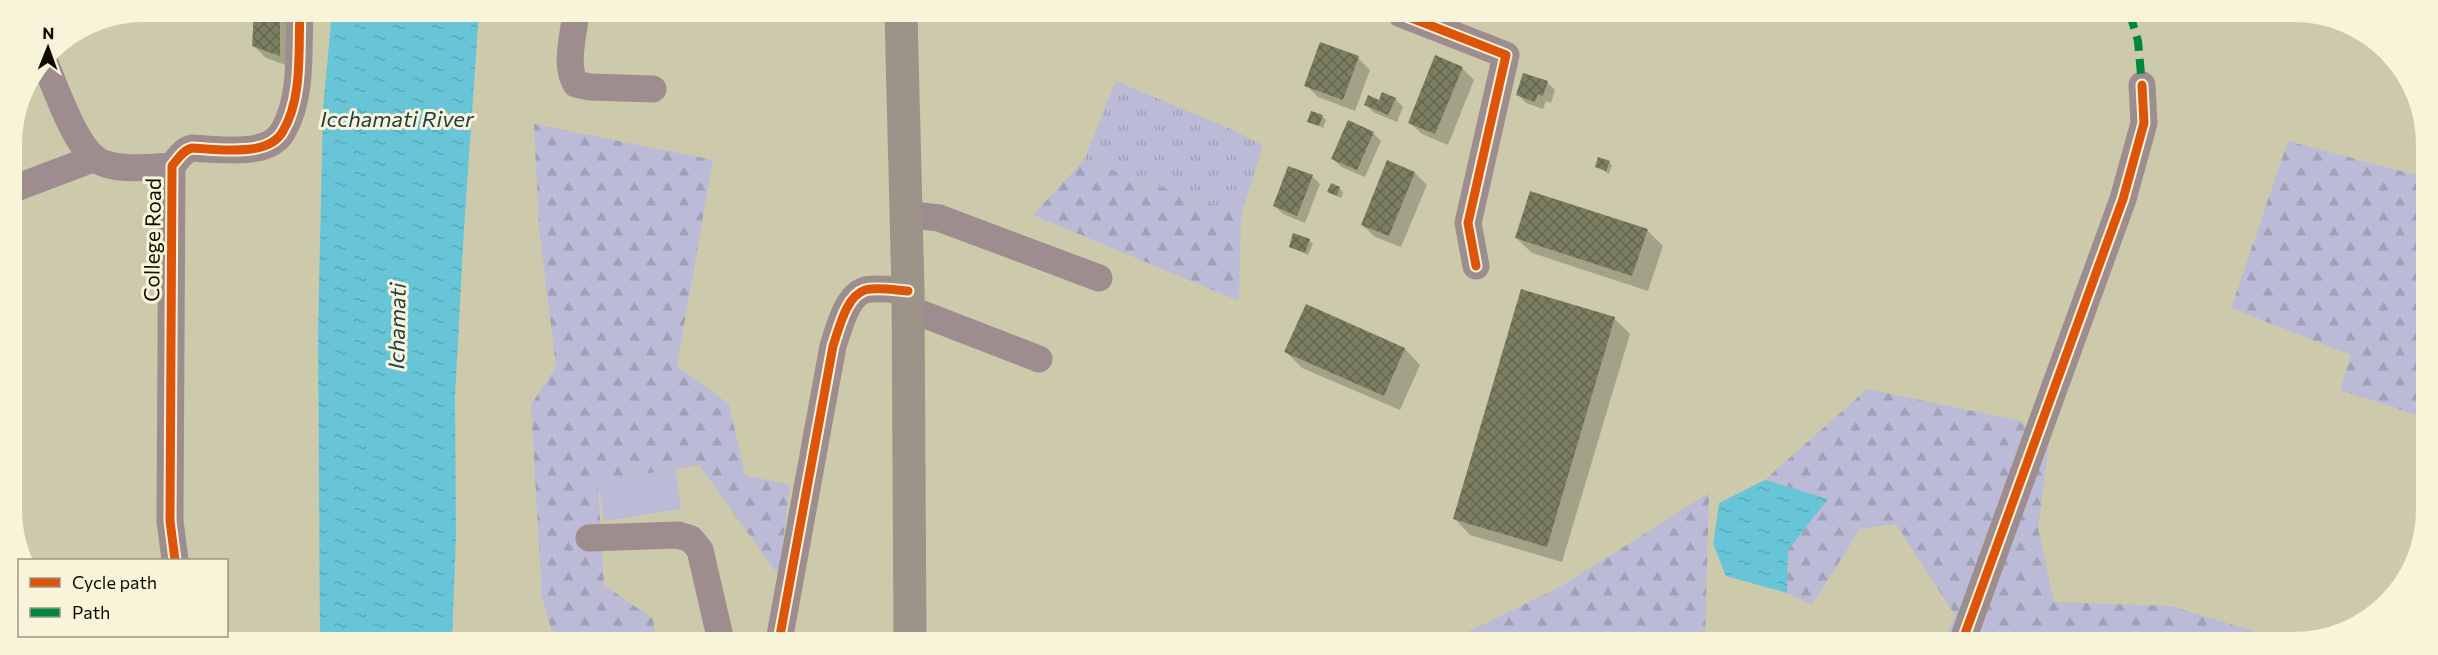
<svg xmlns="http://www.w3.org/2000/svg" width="2438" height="655" viewBox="0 0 2438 655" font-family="Commissioner,sans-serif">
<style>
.grass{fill:url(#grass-tufts)}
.forest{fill:url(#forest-firs)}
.park{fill:#bbbbd7}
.water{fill:url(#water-ripples)}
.shadow{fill:#0003}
.building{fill:url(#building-cross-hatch)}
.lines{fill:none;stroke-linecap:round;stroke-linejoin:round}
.minor{stroke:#9e8d8e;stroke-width:27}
.highway{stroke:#9e9388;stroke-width:33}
.quiet{stroke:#00873e;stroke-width:8;stroke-dasharray:15 8;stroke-linecap:butt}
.cycleway-casing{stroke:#f7f4d9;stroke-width:13}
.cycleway{stroke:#dd550b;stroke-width:9}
.labels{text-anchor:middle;stroke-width:6;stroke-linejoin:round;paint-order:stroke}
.street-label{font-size:21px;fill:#100d00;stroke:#f7f4d9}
.water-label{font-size:22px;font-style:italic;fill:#233f48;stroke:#f7f4d9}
</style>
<defs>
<pattern id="grass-tufts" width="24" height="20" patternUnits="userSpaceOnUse" patternTransform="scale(1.5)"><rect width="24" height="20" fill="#bbbbd7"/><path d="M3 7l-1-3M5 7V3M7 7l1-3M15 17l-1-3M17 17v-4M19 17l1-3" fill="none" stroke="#a0a0b7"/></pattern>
<pattern id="forest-firs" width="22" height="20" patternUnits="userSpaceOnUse" patternTransform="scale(1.5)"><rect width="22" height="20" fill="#bbbbd7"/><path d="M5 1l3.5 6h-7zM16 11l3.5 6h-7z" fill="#a0a0b7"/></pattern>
<pattern id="water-ripples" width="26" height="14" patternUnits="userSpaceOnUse" patternTransform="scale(1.5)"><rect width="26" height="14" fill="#68c5d8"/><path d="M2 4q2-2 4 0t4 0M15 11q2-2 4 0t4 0" fill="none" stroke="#59a8b8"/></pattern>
<pattern id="building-cross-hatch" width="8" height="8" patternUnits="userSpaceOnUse" patternTransform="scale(1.5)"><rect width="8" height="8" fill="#7c7e62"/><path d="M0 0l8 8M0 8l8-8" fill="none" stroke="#64664e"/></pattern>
</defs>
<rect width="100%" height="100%" fill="#cdcaac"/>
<path class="grass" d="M1116,81l112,47 35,17 -22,70 -157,-55z"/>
<path class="forest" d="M534,124l179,36 -36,206 52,38 16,71 45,10 -11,91 -80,-111 -101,17 6,103 49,34 3,22h-101l-13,-42 -11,-194 25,-39 -17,-138z
M2288,141l135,36v240l-83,-27 11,-35 -120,-47z
M1084,160l157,55 -2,86 -206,-86z
M1867,389l153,32 29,24 -11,83 16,74 117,4 122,37 -348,-1 10,-27 -59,-91 -36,5 -48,76 -25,-12 1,-43 -23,-70z
M1709,493l-4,149h-258l113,-55z"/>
<path class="park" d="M675,469l6,40 -77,12 -6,-39z"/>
<path class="water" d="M332,12h147l-15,217 -9,168 1,138 -4,106h-132l-2,-308 5,-225z
M1765,480l63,19 -40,51 -1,43 -61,-17 -13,-32 6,-41z"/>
<path class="shadow" d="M256,12h36l-1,55 -25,-9 -13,-13z
M1358,58l12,12 -15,41 -37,-14 -12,-12z
M1462,68l12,12 -26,65 -26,-11 -13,-12z
M1547,82l8,8 -4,13 -5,-2 -3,8 -17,-6 -8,-8z
M1395,99l8,8 -6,15 -24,-10 -8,-8z
M1322,116l4,4 -3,8 -14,-7z
M1373,133l8,8 -16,36 -24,-10 -8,-8z
M1609,162l3,3 -3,9 -13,-8z
M1415,173l12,12 -26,62 -26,-10 -13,-12z
M1312,176l8,8 -15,39 -22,-9 -8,-8z
M1339,188l4,4 -2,6 -12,-6z
M1647,230l16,16 -15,45 -116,-38 -16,-15z
M1309,240l4,4 -5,11 -18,-9z
M1306,306l99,43 15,16 -20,45 -98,-42 -16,-16z
M1614,318l16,16 -68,228 -92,-27 -15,-16z"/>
<path class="building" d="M254,12h26v44l-28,-10z
M1320,42l39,14 -16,44 -39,-14z
M1435,55l28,12 -28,67 -27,-11z
M1523,73l25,8 -5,15 -5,-2 -3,8 -19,-7z
M1382,92l14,6 -8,17 -24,-10 4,-10 11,5z
M1311,111l12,4 -4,11 -12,-4z
M1348,120l26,12 -17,38 -26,-11z
M1598,157l12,4 -4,10 -11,-4z
M1387,160l28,12 -26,64 -28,-11z
M1288,166l25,9 -16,41 -24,-10z
M1331,183l9,4 -3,9 -10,-4z
M1530,191l118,38 -16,47 -117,-38z
M1293,233l17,6 -5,14 -16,-6z
M1521,289l94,28 -68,230 -94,-28z
M1306,304l99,44 -21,48 -100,-44z"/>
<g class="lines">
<path class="minor" d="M576,13c-2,20 -12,53 0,71l14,3 63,2
M1401,14l105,41 -38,168 8,43
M44,61c12,26 32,92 59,102 21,8 47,4 69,3
M13,189l82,-31
M904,214l35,4 160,60
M907,308l132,51
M589,538l89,-3 13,4 9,11 21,91
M175,560l-5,-39 2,-355c6,-7 11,-16 20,-18 5,0 10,1 14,1 24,1 64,6 77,-18 20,-34 15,-81 17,-119
M175,640v-4
M779,641l54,-295c6,-17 13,-50 32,-56 12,-3 30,0 43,1
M1962,642l161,-443 21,-76 -2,-38"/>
<path class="highway" d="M901,13l7,278 2,350"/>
<path class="quiet" d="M2130,14l8,27 4,44"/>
<defs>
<path id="cycleway" d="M1401,14l105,41 -38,168 8,43
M175,560l-5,-39 2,-355c6,-7 11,-16 20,-18 5,0 10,1 14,1 24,1 64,6 77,-18 20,-34 15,-81 17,-119
M779,641l54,-295c6,-17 13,-50 32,-56 12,-3 30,0 43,1
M1962,642l161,-443 21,-76 -2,-38"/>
</defs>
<use href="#cycleway" class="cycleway-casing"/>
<use href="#cycleway" class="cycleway"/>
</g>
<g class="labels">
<g class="street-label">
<text transform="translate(153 240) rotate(-89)" y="7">College Road</text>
</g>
<g class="water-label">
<text x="397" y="127">Icchamati River</text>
<text transform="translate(397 326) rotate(-89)" y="8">Ichamati</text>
</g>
</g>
<path d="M0 0H2438V655H0ZM144 22H2294A122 122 0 0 1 2416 144V510A122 122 0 0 1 2294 632H144A122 122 0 0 1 22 510V144A122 122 0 0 1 144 22Z" fill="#f7f4d9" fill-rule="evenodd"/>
<rect x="18" y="559" width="210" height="78" fill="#f7f4d9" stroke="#9b9882" stroke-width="1.5"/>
<rect x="30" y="578" width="30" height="9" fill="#dd550b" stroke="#9b9882" stroke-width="1.5"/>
<text x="72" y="589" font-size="18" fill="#100d00">Cycle path</text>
<rect x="30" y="608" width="30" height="9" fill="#00873e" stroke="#9b9882" stroke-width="1.5"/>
<text x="72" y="619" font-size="18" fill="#100d00">Path</text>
<g transform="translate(48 48) rotate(1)" stroke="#f7f4d9" stroke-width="4.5" paint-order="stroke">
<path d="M0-4.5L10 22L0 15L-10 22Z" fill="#100d00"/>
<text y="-9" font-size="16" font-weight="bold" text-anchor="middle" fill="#100d00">N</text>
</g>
</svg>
